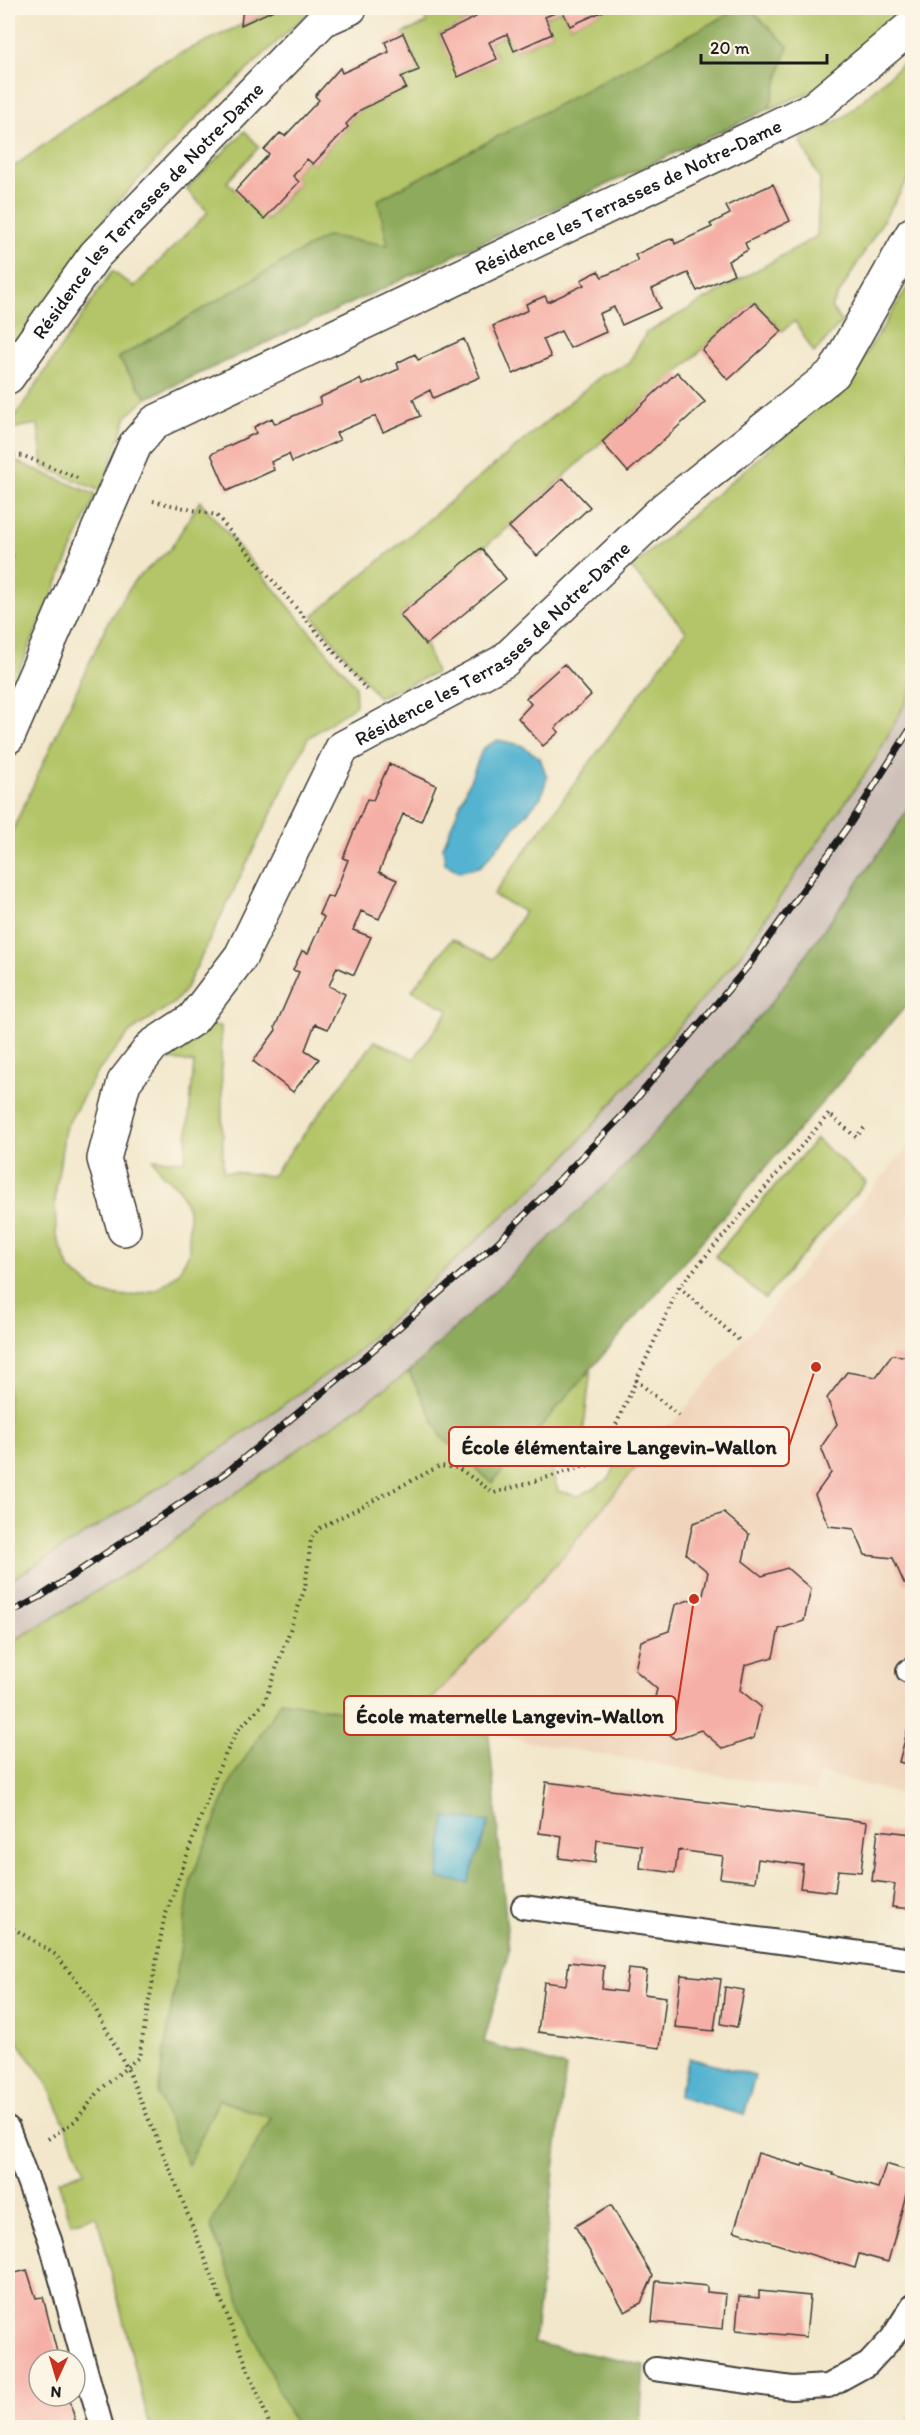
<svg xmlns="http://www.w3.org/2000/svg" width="920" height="2435" viewBox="0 0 920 2435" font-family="Itim,sans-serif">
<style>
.built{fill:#f0d5bc}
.industrial{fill:#cec1b9}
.green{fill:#b3c568;stroke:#687042;stroke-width:1.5}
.forest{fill:#8eaa5c;stroke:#55633c;stroke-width:1.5}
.water{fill:#52b3d0;stroke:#376876;stroke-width:1.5}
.building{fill:#f5afa6}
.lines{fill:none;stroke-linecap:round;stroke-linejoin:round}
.lane-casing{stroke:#3c3a36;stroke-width:26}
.street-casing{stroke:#3c3a36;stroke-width:36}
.path{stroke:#3c3a36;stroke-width:4;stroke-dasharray:1.5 4.5;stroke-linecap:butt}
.lane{stroke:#fff;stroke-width:22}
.street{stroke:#fff;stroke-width:33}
.rail-casing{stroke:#1c1c1c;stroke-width:7}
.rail{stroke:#fcf5e5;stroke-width:4.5;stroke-dasharray:14;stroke-linecap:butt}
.labels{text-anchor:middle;stroke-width:4.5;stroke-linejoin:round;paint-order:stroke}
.street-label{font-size:20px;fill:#1c1c1c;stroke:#fcf5e5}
.leader{fill:none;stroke:#c8321e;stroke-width:2}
.callout-dot{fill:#c8321e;stroke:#fcf5e5;stroke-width:2}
.callout{fill:#fcf5e5;stroke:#c8321e;stroke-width:2}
.callout-label{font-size:21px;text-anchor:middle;font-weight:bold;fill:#1c1c1c}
</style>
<rect width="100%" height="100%" fill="#fcf5e5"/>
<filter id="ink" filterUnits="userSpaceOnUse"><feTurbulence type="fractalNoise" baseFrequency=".0167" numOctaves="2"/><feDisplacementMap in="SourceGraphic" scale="12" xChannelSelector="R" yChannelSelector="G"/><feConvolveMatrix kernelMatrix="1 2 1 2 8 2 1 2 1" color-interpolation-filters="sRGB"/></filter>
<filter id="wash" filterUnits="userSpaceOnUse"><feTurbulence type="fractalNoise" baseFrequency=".008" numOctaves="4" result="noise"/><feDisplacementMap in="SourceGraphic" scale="24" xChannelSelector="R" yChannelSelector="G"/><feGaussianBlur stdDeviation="1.35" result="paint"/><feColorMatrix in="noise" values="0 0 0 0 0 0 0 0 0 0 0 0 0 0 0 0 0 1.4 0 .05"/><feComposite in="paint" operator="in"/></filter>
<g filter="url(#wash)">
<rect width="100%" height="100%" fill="#f2e7cb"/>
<path class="built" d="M912,1142v655l-92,-24 -5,19 -403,-71 151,-165 135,-163z"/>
<path class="industrial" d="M912,691v111l-19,31 -121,169 -155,172 -208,198 -216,151 -9,10 -41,29 -75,48 -60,34v-62l213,-133 132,-94 209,-194 176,-203 136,-197z"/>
<path class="green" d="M278,8h35l-119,112 -82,88 -53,86 -51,70v-142l4,-54 143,-103z
M420,8h52l4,9 -37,18 20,41 38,-17 -8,-17 18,-8 8,17 37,-17 -7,-17 17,-7 8,16 37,-17v-1h296l-88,82 -46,19 -622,289 -20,18 -26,75 -58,-24 -5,-43 -30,5v-2l104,-156 22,16 74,-75 -22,-23 59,-58 14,16 -32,35 40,38 32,-38 -6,-6 14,-17 6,5 35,-37 -2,-3 14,-14 46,-22 -5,-11 18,-8 -16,-36 24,-10z
M912,55v118l-81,134 11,15 -28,31 -19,-32 -13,10 -28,-29 -245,225 -109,88 26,30 10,28 -58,24 -65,-81 288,-240 27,-12 18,-31 171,-97 3,-56 -20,-40 44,-23z
M912,280v411l-38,70 -136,197 -176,203 -209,194 -132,94 -213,133v-742l100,-218 26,-41 37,-33 29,-47 155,184 1,20 -48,33 -123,252 -11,13 -44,29 -34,42 -31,55 -10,67 1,38 14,36 30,23 29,3 27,-6 22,-17 11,-20v-41l-10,-24 -18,-15 -8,-14 32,2 9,-98 -29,-4c15,-12 36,-38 56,-33l2,145 49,5 103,-135 39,18 35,-49 -37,-20 40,-51 41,20 32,-47 -32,-17 193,-264 -55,-63 220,-190z
M11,459l85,36 -88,200v-118l9,-18 -9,-8v-88z
M816,1139l50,43 -101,117 -50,-43z
M591,1369l-9,74 -33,18 9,30 21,5 30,-17 20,-42 40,-10 -106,129 -151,165 -71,73 40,633h-231l-53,-211 -26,7 -13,-42 27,-10 -38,-88 -39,-56v-383c40,-23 79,-47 118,-71 23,-15 49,-30 67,-50l216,-151 33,65 50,45z"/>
<path class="forest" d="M740,8h9l39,38 -19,63 -622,289 -29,-40 209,-122 61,9 -10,-45z
M912,802v197l-420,484 -50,-46 -33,-65 208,-198 155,-172 121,-169z
M281,1701l208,34 20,216 -25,91 82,25 -32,276 110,22 -4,62h-344l-31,-65 -55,-136 61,-108 -52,-18 -31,65 -30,-70 33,-216 41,-100z"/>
<path class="water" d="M498,740l23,5 19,13 7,20 -6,19 -60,69 -22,6 -14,-8 -2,-17 40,-99z
M445,1817l44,5 -21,61 -30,-5z
M689,2058l66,18 -11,39 -66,-18z"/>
<g id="blocks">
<path class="building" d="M243,8h35l-37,17z
M481,8h126l1,1 -38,17 -8,-16 -17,7 7,17 -38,17 -7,-17 -18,8 8,17 -39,18 -19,-42 37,-18 -3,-6z
M403,33l16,37 -18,7 5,11 -46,22 -14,14 2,3 -35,37 -6,-5 -14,17 6,6 -35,37 -29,-28 34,-37 -5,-4 16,-17 5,3 34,-36 -4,-4 25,-28 2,5 47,-21 -4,-10z
M773,184l17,37 -45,22 3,7 -20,11 6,13 -37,17 -9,-18 -36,16 8,19 -38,17 -8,-18 -15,7 7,18 -36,16 -9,-17 -18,8 8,18 -38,17 -20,-48 35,-16 -2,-6 19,-8 3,6 36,-17 -3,-5 17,-9 4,6 36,-16 -3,-6 21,-10 17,-7 2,6 37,-17 -2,-3 20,-10 -4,-8z
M754,302l28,29 -54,49 -26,-30z
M464,339l16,38 -47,21 -3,-8 -17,9 7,17 -37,16 -8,-16 -39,17 4,7 -48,22 -3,-8 -18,8 3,8 -47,21 -16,-37 45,-21 -2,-6 18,-9 3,6 46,-20 -2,-6 41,-19 3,6 36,-16 -2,-6 18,-9 3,6z
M677,372l28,30 -77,70 -26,-30z
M563,478l27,29 -53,49 -28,-29z
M481,548l25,31 -80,66 -26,-30z
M564,664l27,31 -36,33 4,4 -16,14 -25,-28 13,-14 -5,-6z
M389,764l47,21 -15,36 -18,-7 -24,58 18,8 -18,39 -18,-8 -8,19 18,7 -17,38 -17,-8 -8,19 16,8 -17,35 -13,-5 -10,26 14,9 -26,33 -40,-31 23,-31 -1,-3 24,-55 -6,-2 9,-19 6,2 16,-36 -5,-3 8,-18 6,2 15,-38 -5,-2 24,-59 6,1z
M892,1355l20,2v228l-8,-2 -11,-25 -28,-3 -11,-26 -25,-3 -14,-31 16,-22 -10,-26 16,-23 -10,-26 20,-26 29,5z
M724,1513l25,21 -6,27 19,15 25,-8 24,21 -7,32 -25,8 -6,28 -28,8 -5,25 21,17 -7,31 -31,11 -22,-19 -26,9 -25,-22 7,-28 -22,-19 6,-29 28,-10 6,-26 28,-10 5,-23 -22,-18 7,-31z
M912,1713v53l-13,-4z
M546,1782l321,40 -6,50 -23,-2 -3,22 -35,-4 3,-23 -45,-6 -3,23 -35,-4 3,-22 -45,-6 -3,23 -35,-5 2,-22 -45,-6 -2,23 -36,-5 3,-22 -23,-3z
M878,1830l34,4v75l-20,-2 3,-23 -23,-3z
M569,1962l35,4 -2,23 23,3 3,-23 19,2 -3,23 22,3 -6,51 -122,-16 6,-50 22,3z
M681,1975l40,4 -7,52 -39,-4z
M725,1987l19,3 -7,37 -16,-3z
M758,2153l44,13 1,-2 30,9v2l45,13 8,-24 26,8 -24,90 -29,-8 -4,14 -121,-37z
M611,2205l42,71 -12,27 -16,9 -50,-86z
M27,2270l9,28 7,-1 16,63h-20v36h30l8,32h-69v-153z
M656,2281l51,5v6l19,2 -3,35 -71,-7z
M759,2291l51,5 -4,41 -70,-7 3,-34 20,2z
M912,2415v13l-5,-11z"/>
</g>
</g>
<g filter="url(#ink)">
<use href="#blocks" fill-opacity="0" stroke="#3c3a36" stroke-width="1.5"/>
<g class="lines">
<defs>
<path id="lane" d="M908,1671l4,1
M523,1907l389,53
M8,2128l42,112 52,188
M655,2369l137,19 36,-2 40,-22 24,-26 20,-32"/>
<g id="street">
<path id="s1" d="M8,377l87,-122 228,-235 27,-12"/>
<path id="s2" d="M8,737l127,-292 20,-23 659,-314 98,-82"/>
<path id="s3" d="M124,1229l-20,-70 20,-77 28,-36 41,-27 48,-63 101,-208 162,-87 160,-152 170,-136 78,-139"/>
</g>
</defs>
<use href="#lane" class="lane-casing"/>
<use href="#street" class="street-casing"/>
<path class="path" d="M8,455l16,1 56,23
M153,501l63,14 151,175
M679,1287l62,55
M636,1380l43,36
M8,1925l48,30 32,40 39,73 49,116 95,244
M48,2139l27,-18 26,-32 38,-32 25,-138 53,-147 20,-41 27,-28 41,-115 6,-49 7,-10 122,-63 18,2 36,25 105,-31 80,-175 150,-173 27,23 10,-11"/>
<use href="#lane" class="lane"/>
<use href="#street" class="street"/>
<defs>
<path id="rail" d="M8,1614l32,-17 186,-124 133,-111 139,-120 124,-126 127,-151 101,-141 62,-98"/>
</defs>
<use href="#rail" class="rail-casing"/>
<use href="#rail" class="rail"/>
</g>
</g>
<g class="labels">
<g class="street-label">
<text dy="7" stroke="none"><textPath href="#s2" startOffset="873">Résidence les Terrasses de Notre-Dame</textPath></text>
<text dy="7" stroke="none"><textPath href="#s1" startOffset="218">Résidence les Terrasses de Notre-Dame</textPath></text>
<text dy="7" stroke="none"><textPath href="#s3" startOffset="742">Résidence les Terrasses de Notre-Dame</textPath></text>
</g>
</g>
<path class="leader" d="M816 1367L789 1446M694 1599L676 1715"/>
<g class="callout-dot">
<circle cx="816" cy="1367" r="6"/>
<circle cx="694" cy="1599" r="6"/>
</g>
<g class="callout">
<rect x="449" y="1427" width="340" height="39" rx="6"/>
<rect x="344" y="1696" width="332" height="39" rx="6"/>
</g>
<g class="callout-label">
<text x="619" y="1454">École élémentaire Langevin-Wallon</text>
<text x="510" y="1723">École maternelle Langevin-Wallon</text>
</g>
<rect width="920" height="2435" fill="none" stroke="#fcf5e5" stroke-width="30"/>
<g transform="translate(57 2378) rotate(184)"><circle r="28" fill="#fcf5e5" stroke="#a29e95" stroke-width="1.5"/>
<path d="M0-4.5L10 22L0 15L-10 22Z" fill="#c8321e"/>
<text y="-9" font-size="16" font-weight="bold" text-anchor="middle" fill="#1c1c1c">N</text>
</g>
<path d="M701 54v9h126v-9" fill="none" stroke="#1c1c1c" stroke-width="3"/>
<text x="710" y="54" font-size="18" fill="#1c1c1c" stroke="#fcf5e5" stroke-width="4.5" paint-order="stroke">20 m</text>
</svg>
